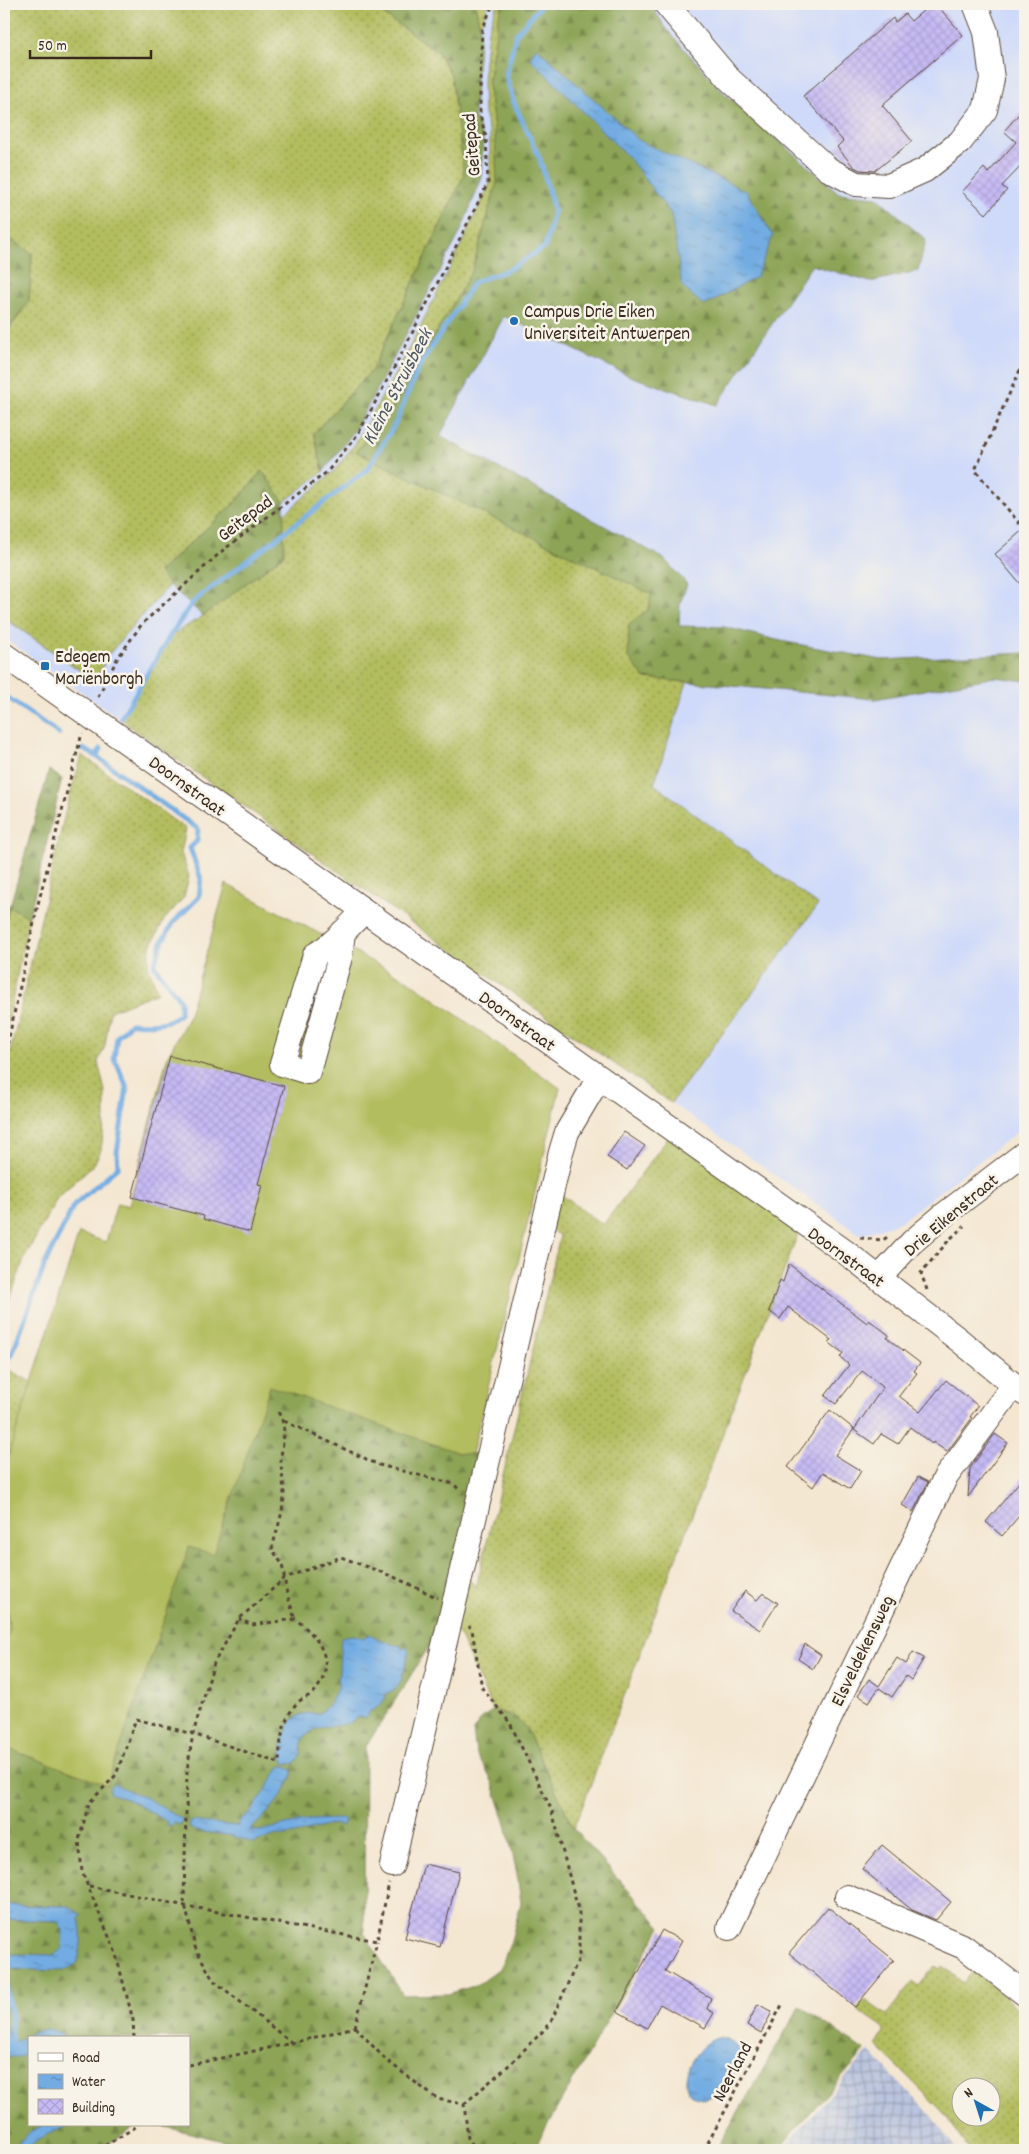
<svg xmlns="http://www.w3.org/2000/svg" width="1029" height="2154" viewBox="0 0 1029 2154" font-family="Dekko,sans-serif">
<style>
.built{fill:#cfdafa}
.industrial{fill:url(#industrial-grid)}
.grass{fill:url(#grass-dots);stroke:#76743e;fill-rule:evenodd}
.forest{fill:url(#forest-firs);stroke:#64673a}
.pitch{fill:#b2bd5f;stroke:#76743e}
.water{fill:url(#water-ripples);stroke:#566b80}
.lines{fill:none;stroke-linecap:round;stroke-linejoin:round}
.stream{stroke:#72ace2;stroke-width:5}
.building{fill:url(#building-cross-hatch)}
.minor-casing{stroke:#574639;stroke-width:26}
.path{stroke:#574639;stroke-width:3;stroke-dasharray:4 4;stroke-linecap:butt}
.minor{stroke:#fff;stroke-width:24}
.poi-dot{fill:#1f6fb2;stroke:#f7f3e8;stroke-width:2}
.labels{text-anchor:middle;stroke-width:5;stroke-linejoin:round;paint-order:stroke}
.street-label{font-size:19px;fill:#3b2a1e;stroke:#f7f3e8}
.poi-label{font-size:19px;fill:#3b2a1e;stroke:#f7f3e8;text-anchor:start}
.water-label{font-size:20px;font-style:italic;fill:#4e5863;stroke:#f7f3e8}
</style>
<defs>
<pattern id="industrial-grid" width="8" height="8" patternUnits="userSpaceOnUse" patternTransform="scale(1.25)"><rect width="8" height="8" fill="#bac4de"/><path d="M0 4h8M4 0v8" fill="none" stroke="#989fb3"/></pattern>
<pattern id="grass-dots" width="8" height="8" patternUnits="userSpaceOnUse" patternTransform="scale(1.25)"><rect width="8" height="8" fill="#b2bd5f"/><path d="M2 2h.1M6 6h.1" fill="none" stroke="#929a4e" stroke-width="1.8" stroke-linecap="round"/></pattern>
<pattern id="forest-firs" width="22" height="20" patternUnits="userSpaceOnUse" patternTransform="scale(1.25)"><rect width="22" height="20" fill="#8da456"/><path d="M5 1l3.5 6h-7zM16 11l3.5 6h-7z" fill="#748647"/></pattern>
<pattern id="water-ripples" width="26" height="14" patternUnits="userSpaceOnUse" patternTransform="scale(1.25)"><rect width="26" height="14" fill="#72ace2"/><path d="M2 4q2-2 4 0t4 0M15 11q2-2 4 0t4 0" fill="none" stroke="#5f8cb7"/></pattern>
<pattern id="building-cross-hatch" width="8" height="8" patternUnits="userSpaceOnUse" patternTransform="scale(1.25)"><rect width="8" height="8" fill="#c6baf4"/><path d="M0 0l8 8M0 8l8-8" fill="none" stroke="#aba0d1"/></pattern>
</defs>
<rect width="100%" height="100%" fill="#f7f3e8"/>
<filter id="ink" filterUnits="userSpaceOnUse"><feTurbulence type="fractalNoise" baseFrequency=".02" numOctaves="2"/><feDisplacementMap in="SourceGraphic" scale="10" xChannelSelector="R" yChannelSelector="G"/><feConvolveMatrix kernelMatrix="1 2 1 2 8 2 1 2 1" color-interpolation-filters="sRGB"/></filter>
<filter id="wash" filterUnits="userSpaceOnUse"><feTurbulence type="fractalNoise" baseFrequency=".0096" numOctaves="4" result="noise"/><feDisplacementMap in="SourceGraphic" scale="20" xChannelSelector="R" yChannelSelector="G"/><feGaussianBlur stdDeviation="1.12" result="paint"/><feColorMatrix in="noise" values="0 0 0 0 0 0 0 0 0 0 0 0 0 0 0 0 0 1.4 0 .05"/><feComposite in="paint" operator="in"/></filter>
<g filter="url(#wash)">
<rect width="100%" height="100%" fill="#f4e7d2"/>
<path class="built" d="M4,4h1021v1122l-125,96 -39,13 -857,-597z"/>
<path class="industrial" d="M869,2051l64,66 23,33h-175z"/>
<path class="grass" d="M4,4h365l69,48 13,23 13,100 -92,195 -58,63 9,39 -39,30 -22,-31 -26,31 -77,69 10,14 -60,69 -14,27 -91,-63v-281l25,-36 3,-47 -28,-20z
M475,4h14l-9,23z
M497,4h5l-4,16 -10,63 7,51 2,48 -25,89 -76,131 -39,50 295,142 -3,15 -20,15 15,54 43,4 -33,102 164,121 -147,198 -542,-377 -8,-8 49,-82 33,-20 81,-61 -2,-39 52,-45 21,-27 48,-84 47,-92 37,-78 3,-7v-48l-6,-22 -1,-32 5,-51z
M82,755l104,74 -5,24 8,23 -5,21 -20,23 -14,28 -2,18 10,26 -48,19 -5,35 -7,16 7,29v27l-4,32 -7,14 -37,34 -33,61 -20,57v-236l62,-271z
M10,906l19,11 -24,118 -1,-111z
M673,1131l129,92 -228,606 -48,-101 -12,-12 -21,-6 -42,-93 11,-47 14,18 84,-352 -16,-11 8,-37 51,37z
M4,1367l29,16 -27,80 -2,14z
M4,1592l6,37 -6,20z
M935,1966l5,3 3,-3 20,17 8,-9 4,-2 50,42v134l-6,2h-49l-28,-39 -66,-66 8,-13 -1,-5 -26,-18 8,-9 21,15 27,-33 6,4zM962,2086h30v30h-30z"/>
<path class="forest" d="M369,4h106l5,23 -6,87 9,25 -2,41 -21,53 -105,197 -32,42 -9,-39 58,-63 92,-195 -13,-100 -13,-23z
M502,4h148l18,27 56,62 115,100 38,4 49,43 -8,31 -48,11 -58,-17 -95,140 -85,-28 -128,-61 -64,120 223,122 24,26 -7,20 -1,22 45,1 57,14 101,19 143,-7v28l-30,-4 -120,22 -231,-21 -16,-22 1,-32 20,-15 2,-15 -295,-142 40,-50 76,-131 25,-89 -2,-48 -7,-51 10,-63z
M4,234l28,20 -3,47 -25,34z
M262,471l22,31v53l-81,61 -34,-31 -10,-13 77,-70z
M49,770l13,9 -33,138 -19,-10 -6,17v-22l6,4z
M270,1385l189,68 13,1 18,-3 -46,195 -14,-1 -65,103 -1,185 39,62 45,-1 29,-9 23,-17 10,-24 11,-41 -4,-29 -11,-50 -14,-43 -16,-28 -3,-22 8,-12 12,-9 21,6 12,12 48,101 87,98 -128,223h-274l-101,-25h31v-87h-160v87h110l-41,25h-94v-403l103,37 82,-237 24,6 39,-127z
M800,2006l65,45 -88,99h-61z"/>
<path class="pitch" d="M226,884l183,97 151,107 -88,366 -13,-1 -189,-67 -57,168 -24,-7 -82,238 -103,-38v-98l6,-20 -6,-38v-114l2,-14 73,-230 27,9 11,-39 12,3 39,-151 20,-37z"/>
<path class="water" d="M536,47l104,94 106,50 27,45 -17,41 -52,29 -22,-20 -11,-72 -41,-55 -100,-101z
M368,1634l26,11h6l2,4 5,-2 2,6 -8,28 -5,8 -9,4 -3,8 -10,9h-3l-5,8 -7,-1c-16,15 -42,2 -55,22 -4,5 -2,10 -3,15 -1,3 -5,7 -7,10l-10,-1c-5,-14 0,-38 13,-46 7,-5 17,-4 24,-4l10,-12 7,-14 3,-50 11,-2 14,3z
M281,1766h5l7,5c-4,20 -28,47 -44,59l11,1 48,-11 35,-1 2,3 -3,4 -7,-2 -49,12 -9,-1 -24,8 -20,-7 -38,-5 -6,-4 2,-6 46,5 2,-5c15,-5 33,-44 42,-55z
M114,1784l34,15 35,21 -2,5 -8,-2 -2,4 -4,-2 1,-3 -37,-21 -21,-8v-6z
M4,1905l64,1 14,9 -3,3c3,14 4,33 -4,47l-12,6 -53,-2 -4,2 4,23 -6,24v-64l50,1 8,-6 1,-19 -6,-9 -53,-2z
M4,2019l7,24c22,-7 34,-24 56,-5h-38v15l-10,4h-15z
M719,2038c44,7 9,51 -13,61 -40,-1 -12,-58 13,-61z
M43,2125h27l-24,10 -22,15h-20v-6h13l12,-11z"/>
<g class="lines">
<path class="stream" d="M4,695l55,39
M121,718l49,-82 23,-34 175,-133 27,-45 24,-57 55,-85 34,-12 37,-23 9,-36 -14,-52 -26,-56 -8,-28 10,-41 26,-30
M83,749l13,7
M4,1363l8,-9 33,-90 29,-59 44,-38 -1,-15 10,-65 -13,-29 3,-21 14,-14c17,1 36,3 49,-9v-14l-26,-35 9,-25 11,-18 25,-25 2,-18 -11,-31 7,-7 1,-12 -102,-73 5,-7
M4,1985l7,24 1,38"/>
</g>
<g id="blocks">
<path class="building" d="M931,4h5l27,31 -81,70 30,36 -37,30 -15,-1 -6,-3 -17,-20 6,-6 -40,-45 90,-78 2,4 10,-8 6,7z
M1025,107v55l-23,24 5,4 -21,24 -24,-22 22,-24 4,5 28,-31 -12,-11z
M1025,528v62l-30,-36z
M170,1056l114,30 -26,98 4,1 -12,47 -47,-13 1,-3 -72,-19z
M624,1132l21,14 -18,24 -20,-13z
M789,1264l78,59 2,-3 20,15 -2,3 33,25 -6,8 3,2 -18,23 21,16 26,-32 32,26 -8,11 2,1 -25,34 -14,-10 -1,2 -22,-17 -12,17 -17,-10 -7,10 -20,-14 29,-43 -21,-16 -26,33 -11,-8 24,-31 -9,-8 3,-4 -15,-11 3,-2 -43,-33 -8,12 -11,-8 11,-31 3,2z
M830,1410l24,19 -19,26 26,16 -11,18 -27,-17 -10,15 -25,-20z
M995,1434l13,9 -40,54 2,-29z
M1025,1475v34l-23,27 -16,-14z
M918,1477l10,5 -15,30 -11,-7z
M745,1591l12,9 6,-7 15,10 -18,27 -29,-19z
M805,1644l16,11 -8,14 -15,-10z
M913,1652l11,6 -13,22 -5,-4 -14,21 -13,-9 -10,14 -11,-7 11,-16 10,7 18,-28 9,6z
M882,1845l69,57 -15,18 -24,-10 -50,-41z
M424,1864l35,8 -19,75 -35,-9z
M828,1907l66,53 -39,47 -66,-54z
M662,1930l20,11 -17,30 46,27 -4,11 7,4 -9,15 -12,-7h-3l-30,-17 -13,24 -30,-17z
M758,2004l14,8 -11,21 -14,-8z"/>
</g>
</g>
<g filter="url(#ink)">
<use href="#blocks" fill-opacity="0" stroke="#574639" stroke-width="1"/>
<g class="lines">
<defs>
<path id="minor" d="M666,4l63,75 99,90 28,15 33,2 36,-16 35,-28 25,-32 7,-31 -6,-47 -11,-28
M4,655l840,596 115,89 66,54
M343,932l-3,25 -32,115 -26,-8 33,-109c19,-11 33,-28 49,-44
M879,1278l33,-36 33,-28 80,-61
M392,1865l169,-713 6,-20 32,-54
M847,1897l117,50 61,47
M729,1928l216,-450 69,-93"/>
</defs>
<use href="#minor" class="minor-casing"/>
<path class="path" d="M1020,524l-45,-54 50,-111
M98,697l19,-38 25,-35 80,-73 105,-79 31,-38 44,-81 86,-170 -2,-46 -6,-22v-35l2,-50 11,-26
M4,1060l34,-156 44,-171
M860,1238l23,2 7,-5
M927,1290l-6,-17 28,-33 15,-14
M278,1412c12,19 2,33 3,53 1,10 3,20 3,31 -1,18 -8,36 -12,53l10,15 5,30 8,25
M284,1421l95,44 75,19 6,7
M89,1886l97,20 191,35 12,-58
M355,2027l30,32 52,40 27,5 4,34 8,12
M355,2027l22,-86
M134,2038l-1,-18 -18,-69 -33,-79 -3,-32 10,-37 27,-28 20,-56 57,15 86,29c1,-21 3,-42 17,-59 5,-6 14,-7 19,-13 23,-28 4,-54 -20,-72l-43,6 -13,-6
M292,2043l-79,-63 -18,-33 -11,-47 3,-130 6,-36 21,-71 25,-44 46,-41 56,-21 53,20 44,21
M189,2065l103,-22 63,-16
M464,2104l44,-38 42,-42 29,-66v-45l-27,-102 -42,-88 -28,-35 -10,-58 -3,-4
M98,2150l41,-25
M704,2150l78,-145"/>
<use href="#minor" class="minor"/>
</g>
</g>
<g class="poi-dot">
<circle cx="514" cy="321" r="5"/>
<rect x="40" y="661" width="10" height="10" rx="2.5"/>
</g>
<g class="labels">
<g class="street-label">
<text transform="translate(470 145) rotate(-95)" y="7">Geitepad</text>
<text transform="translate(244 517) rotate(-37)" y="7">Geitepad</text>
<text transform="translate(188 785) rotate(36)" y="7">Doornstraat</text>
<text transform="translate(518 1020) rotate(36)" y="7">Doornstraat</text>
<text transform="translate(950 1214) rotate(-40)" y="7">Drie Eikenstraat</text>
<text transform="translate(847 1256) rotate(36)" y="7">Doornstraat</text>
<text transform="translate(861 1650) rotate(-64)" y="7">Elsveldekensweg</text>
<text transform="translate(731 2071) rotate(-62)" y="7">Neerland</text>
</g>
<g class="poi-label">
<text x="524" y="317">Campus Drie Eiken<tspan x="524" dy="22">Universiteit Antwerpen</tspan></text>
<text x="55" y="662">Edegem<tspan x="55" dy="22">Mariënborgh</tspan></text>
</g>
<g class="water-label">
<text transform="translate(396 386) rotate(-62)" y="7">Kleine Struisbeek</text>
</g>
</g>
<rect width="1029" height="2154" fill="none" stroke="#f7f3e8" stroke-width="20"/>
<rect x="28" y="2036" width="162" height="90" fill="#f7f3e8" stroke="#aca397"/>
<rect x="38" y="2053" width="25" height="8" fill="#ffffff" stroke="#aca397"/>
<text x="72" y="2062" font-size="15" fill="#3b2a1e">Road</text>
<rect x="38" y="2074" width="25" height="15" fill="url(#water-ripples)" stroke="#aca397"/>
<text x="72" y="2086" font-size="15" fill="#3b2a1e">Water</text>
<rect x="38" y="2099" width="25" height="15" fill="url(#building-cross-hatch)" stroke="#aca397"/>
<text x="72" y="2112" font-size="15" fill="#3b2a1e">Building</text>
<g transform="translate(976 2102) rotate(321)"><circle r="24" fill="#f7f3e8" stroke="#aca397"/>
<path d="M0-4L9 19L0 12L-9 19Z" fill="#1f6fb2"/>
<text y="-8" font-size="14" font-weight="bold" text-anchor="middle" fill="#3b2a1e">N</text>
</g>
<path d="M30 50v8h121v-8" fill="none" stroke="#3b2a1e" stroke-width="2.5"/>
<text x="38" y="50" font-size="15" fill="#3b2a1e" stroke="#f7f3e8" stroke-width="4" paint-order="stroke">50 m</text>
</svg>
